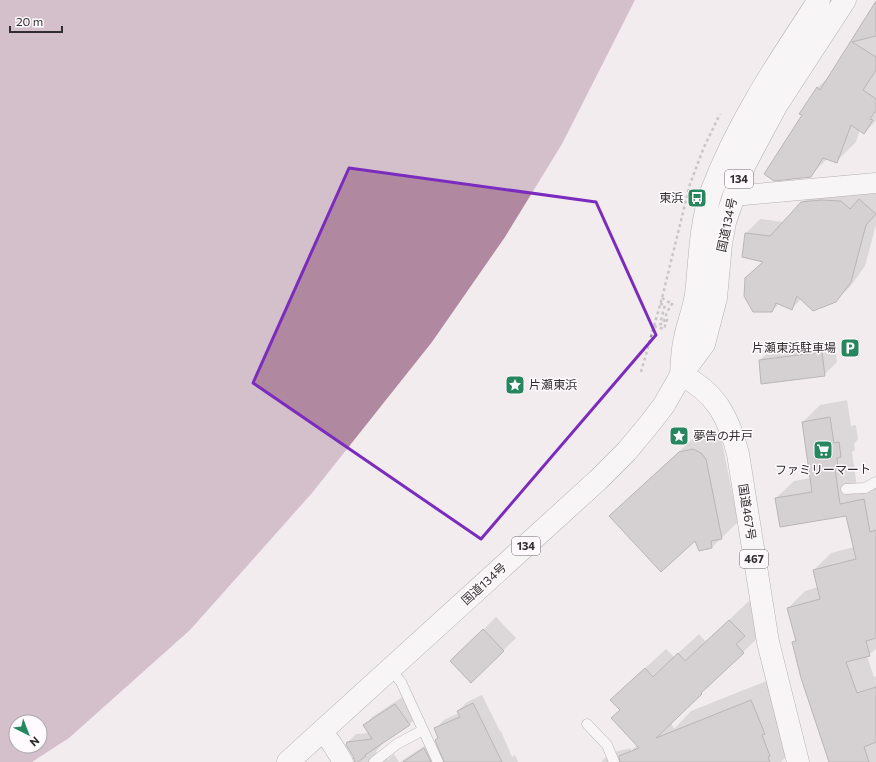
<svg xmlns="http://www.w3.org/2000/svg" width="876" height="762" viewBox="0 0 876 762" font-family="Commissioner,'Noto Sans JP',sans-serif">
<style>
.water{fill:#b089a1;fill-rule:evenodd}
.shadow{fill:#0003}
.building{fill:#b2adb0;stroke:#757073}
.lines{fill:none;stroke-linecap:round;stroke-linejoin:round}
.lane-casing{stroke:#6b6769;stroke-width:11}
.street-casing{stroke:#6b6769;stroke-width:21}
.highway-casing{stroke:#6b6769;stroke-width:23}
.path{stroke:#999597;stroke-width:2.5;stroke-dasharray:3 3;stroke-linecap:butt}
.lane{stroke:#fff;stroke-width:10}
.street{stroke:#fff;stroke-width:20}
.highway{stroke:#fff;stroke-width:22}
.marked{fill:none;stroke:#7b2cbf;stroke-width:3;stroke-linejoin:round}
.labels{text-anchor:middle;stroke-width:3;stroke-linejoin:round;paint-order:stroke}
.shield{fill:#fffafd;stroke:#6e6b6d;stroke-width:1}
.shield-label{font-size:11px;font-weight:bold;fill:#302e2f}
.poi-label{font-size:12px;fill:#302e2f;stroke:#fffafd;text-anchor:end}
.street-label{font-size:12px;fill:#302e2f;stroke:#fffafd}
</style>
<rect width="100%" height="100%" fill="#f2ecef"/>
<path class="water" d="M0,0h635l-73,144 -57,93 -73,105 -120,151 -122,137 -121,108 -37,24h-32zM16,722h24v24h-24z"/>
<path class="shadow" d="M876,5v116l-12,12 -4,-3 -4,12 -19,19 -9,-3 -18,18 -7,-61 14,-27 14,-13z
M874,186l2,1v38l-11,41 -15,21 -15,14 -34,-2 -9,10 -13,-5 -7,7 -26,-33 17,-17 -20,-4 3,-24 14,-14 24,3 32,-34 38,-1 11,8z
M834,340l3,22 -13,13 -64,-15 12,-12z
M847,400l4,26 5,-1 2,14 -4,5 1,6 -3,2 5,35 19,-3v165l-9,7 7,21 2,-1v86h-46l-37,-120 4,-3 -9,-31 17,-17 13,-4 -4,-17 17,-17 23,-6 -7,-32 -71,-17 18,-17 17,-3 -8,-56 17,-17z
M709,433l9,4 4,5 16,80 -26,25 -13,3 -3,-11 -69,-39 69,-64z
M750,600l14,15v17l-93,90 3,7 17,-18 83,-33 21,69 -14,15h-180l9,-9 21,-5v3l6,-6 -16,-35 11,-30 34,-31 8,8 25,-23 7,8z
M496,617l20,21 -45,44 -19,-21z
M482,695l18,36h1l11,26 3,-2 3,7h-118l33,-22 9,18 1,-1 -4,-19 -4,-9 9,-9 15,-7 -1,-2 9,-9z
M404,696l13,21 -8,8 -23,15 -10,11 1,6 4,3 7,-1 6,-5 5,8h-39l-1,-2 -3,2 -9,-19 9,-9 13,-1 -5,-7 8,-9z"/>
<path class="building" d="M876,1v35l-24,6 24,15v13l-13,20 13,9v11l-6,9 3,1 -9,14 -13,-9 -14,38 -14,-5 -12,19 -37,4 -10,-7 38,-59 -3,-1 18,-27 3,3z
M859,199l17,15 -10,11 -15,57 -15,20 -23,9 -16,-15 -5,14 -16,-7 -4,9h-19l-9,-16 1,-18 18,-16 -21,-5 3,-24 25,3 31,-34 20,-2 20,1 9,8z
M822,352l3,24 -64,8 -2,-24z
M830,417l4,26 5,-1 2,15 -4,1 1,10h-3l5,36 24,-5 6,33 6,-2v108l-10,3 4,15 -24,6 11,31 19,-6v55l-12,5 5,15h-40l-28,-84 -9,-36 4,-1 -9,-33 33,-9 -7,-29 43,-11 -10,-43 -66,11 -5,-29 37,-6 -10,-70z
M693,449l8,4 5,6 16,80 -11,2 1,7 -13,3 -4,-10 -34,31 -52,-56 70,-64z
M729,620l16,16 -9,8 8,9 -43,40 1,1 -46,44 95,-38 14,34 -3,1 8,21 -2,1 2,5h-150l-1,-6 20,-8 -28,-30 9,-8 -10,-10 35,-32 8,9 25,-24 7,8z
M483,629l21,22 -33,32 -21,-22z
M473,703l29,59h-58l-9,-22 3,-2 -4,-10 26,-11 -3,-6z
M395,704l15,21 -45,30 1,1 -8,6h-3l-2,-6 -7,-11 1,-3 25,-3 -9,-14z
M424,748l7,14h-28z"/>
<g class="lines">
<defs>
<path id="lane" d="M846,489l19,-1 11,-6
M390,669l11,13 37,80
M587,724l20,21 7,17
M374,762l23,-18 26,-14"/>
<path id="street" d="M733,196l143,-13
M322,731l10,13 11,18"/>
<path id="highway" d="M681,374c1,-12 1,-25 4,-36 3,-15 9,-29 11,-44 4,-35 4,-71 16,-104 26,-69 67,-129 107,-190
M681,375c35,17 48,43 57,79l30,188 30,120
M288,762l310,-282 29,-29 24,-29 13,-17 17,-30 23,-31 12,-46 5,-54 4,-22 19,-56 32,-60 69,-106"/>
</defs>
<use href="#lane" class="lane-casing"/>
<use href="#street" class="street-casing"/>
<use href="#highway" class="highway-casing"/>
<path class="path" d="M662,298l10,6
M660,304l5,1 -5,19h3l4,-12 5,-8 1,1
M654,326l10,3 3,-9 2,1
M641,372l21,-74 28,-114 14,-37 16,-33"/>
<use href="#lane" class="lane"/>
<use href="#street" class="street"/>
<use href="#highway" class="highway"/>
</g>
<path d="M0 0H876V762H0ZM349,168l247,34 60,133 -175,204 -228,-156z" fill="#f2ecef" fill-opacity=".55" fill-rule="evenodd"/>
<path class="marked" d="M349,168l247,34 60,133 -175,204 -228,-156z"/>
<defs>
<symbol id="bus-square" viewBox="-11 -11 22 22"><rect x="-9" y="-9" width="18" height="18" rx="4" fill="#26865e" stroke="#fffafd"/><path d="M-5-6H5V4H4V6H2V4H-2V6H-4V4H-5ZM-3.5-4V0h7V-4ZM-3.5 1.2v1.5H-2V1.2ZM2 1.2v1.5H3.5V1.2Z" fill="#fff"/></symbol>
<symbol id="parking-square" viewBox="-11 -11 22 22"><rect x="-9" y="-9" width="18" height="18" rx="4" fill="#26865e" stroke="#fffafd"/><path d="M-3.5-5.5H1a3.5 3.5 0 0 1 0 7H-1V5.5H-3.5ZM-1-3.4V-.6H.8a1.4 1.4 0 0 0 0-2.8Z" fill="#fff"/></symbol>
<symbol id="sight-square" viewBox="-11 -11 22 22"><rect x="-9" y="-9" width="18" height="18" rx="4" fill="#26865e" stroke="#fffafd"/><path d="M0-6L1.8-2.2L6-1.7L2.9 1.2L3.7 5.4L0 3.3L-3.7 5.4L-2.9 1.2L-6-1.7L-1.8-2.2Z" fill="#fff"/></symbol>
<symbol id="supermarket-square" viewBox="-11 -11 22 22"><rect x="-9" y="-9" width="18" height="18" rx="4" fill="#26865e" stroke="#fffafd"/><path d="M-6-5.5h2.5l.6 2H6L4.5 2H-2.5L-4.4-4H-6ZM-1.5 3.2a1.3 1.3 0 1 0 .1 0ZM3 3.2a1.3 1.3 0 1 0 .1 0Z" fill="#fff"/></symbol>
</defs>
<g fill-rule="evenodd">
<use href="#bus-square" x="686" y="187" width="22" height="22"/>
<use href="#parking-square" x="839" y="337" width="22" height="22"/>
<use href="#sight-square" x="504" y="374" width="22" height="22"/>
<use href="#sight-square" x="668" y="425" width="22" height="22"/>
<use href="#supermarket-square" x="812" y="439" width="22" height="22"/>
</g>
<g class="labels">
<g class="shield">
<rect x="725" y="170" width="28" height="18" rx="3"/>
<rect x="512" y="537" width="28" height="18" rx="3"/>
<rect x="740" y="550" width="28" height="18" rx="3"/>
</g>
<g class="shield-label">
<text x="739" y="183">134</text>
<text x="526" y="550">134</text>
<text x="754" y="563">467</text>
</g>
<g class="poi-label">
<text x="683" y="202">東浜</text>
<text x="836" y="352">片瀬東浜駐車場</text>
<text x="529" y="389" text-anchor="start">片瀬東浜</text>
<text x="693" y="440" text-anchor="start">夢告の井戸</text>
<text x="823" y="474" text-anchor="middle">ファミリーマート</text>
</g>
<g class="street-label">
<text transform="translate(727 225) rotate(-78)" y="4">国道134号</text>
<text transform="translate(747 512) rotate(81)" y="4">国道467号</text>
<text transform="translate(484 584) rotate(-42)" y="4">国道134号</text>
</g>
</g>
<g transform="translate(28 734) rotate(138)"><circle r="19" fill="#fffafd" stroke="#aca8ab"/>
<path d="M0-3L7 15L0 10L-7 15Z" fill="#26865e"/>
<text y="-6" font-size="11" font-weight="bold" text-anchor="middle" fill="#302e2f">N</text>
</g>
<path d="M10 26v6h52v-6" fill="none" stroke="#302e2f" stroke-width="2"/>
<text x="16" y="26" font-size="12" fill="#302e2f" stroke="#fffafd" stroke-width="3" paint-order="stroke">20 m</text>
</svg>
